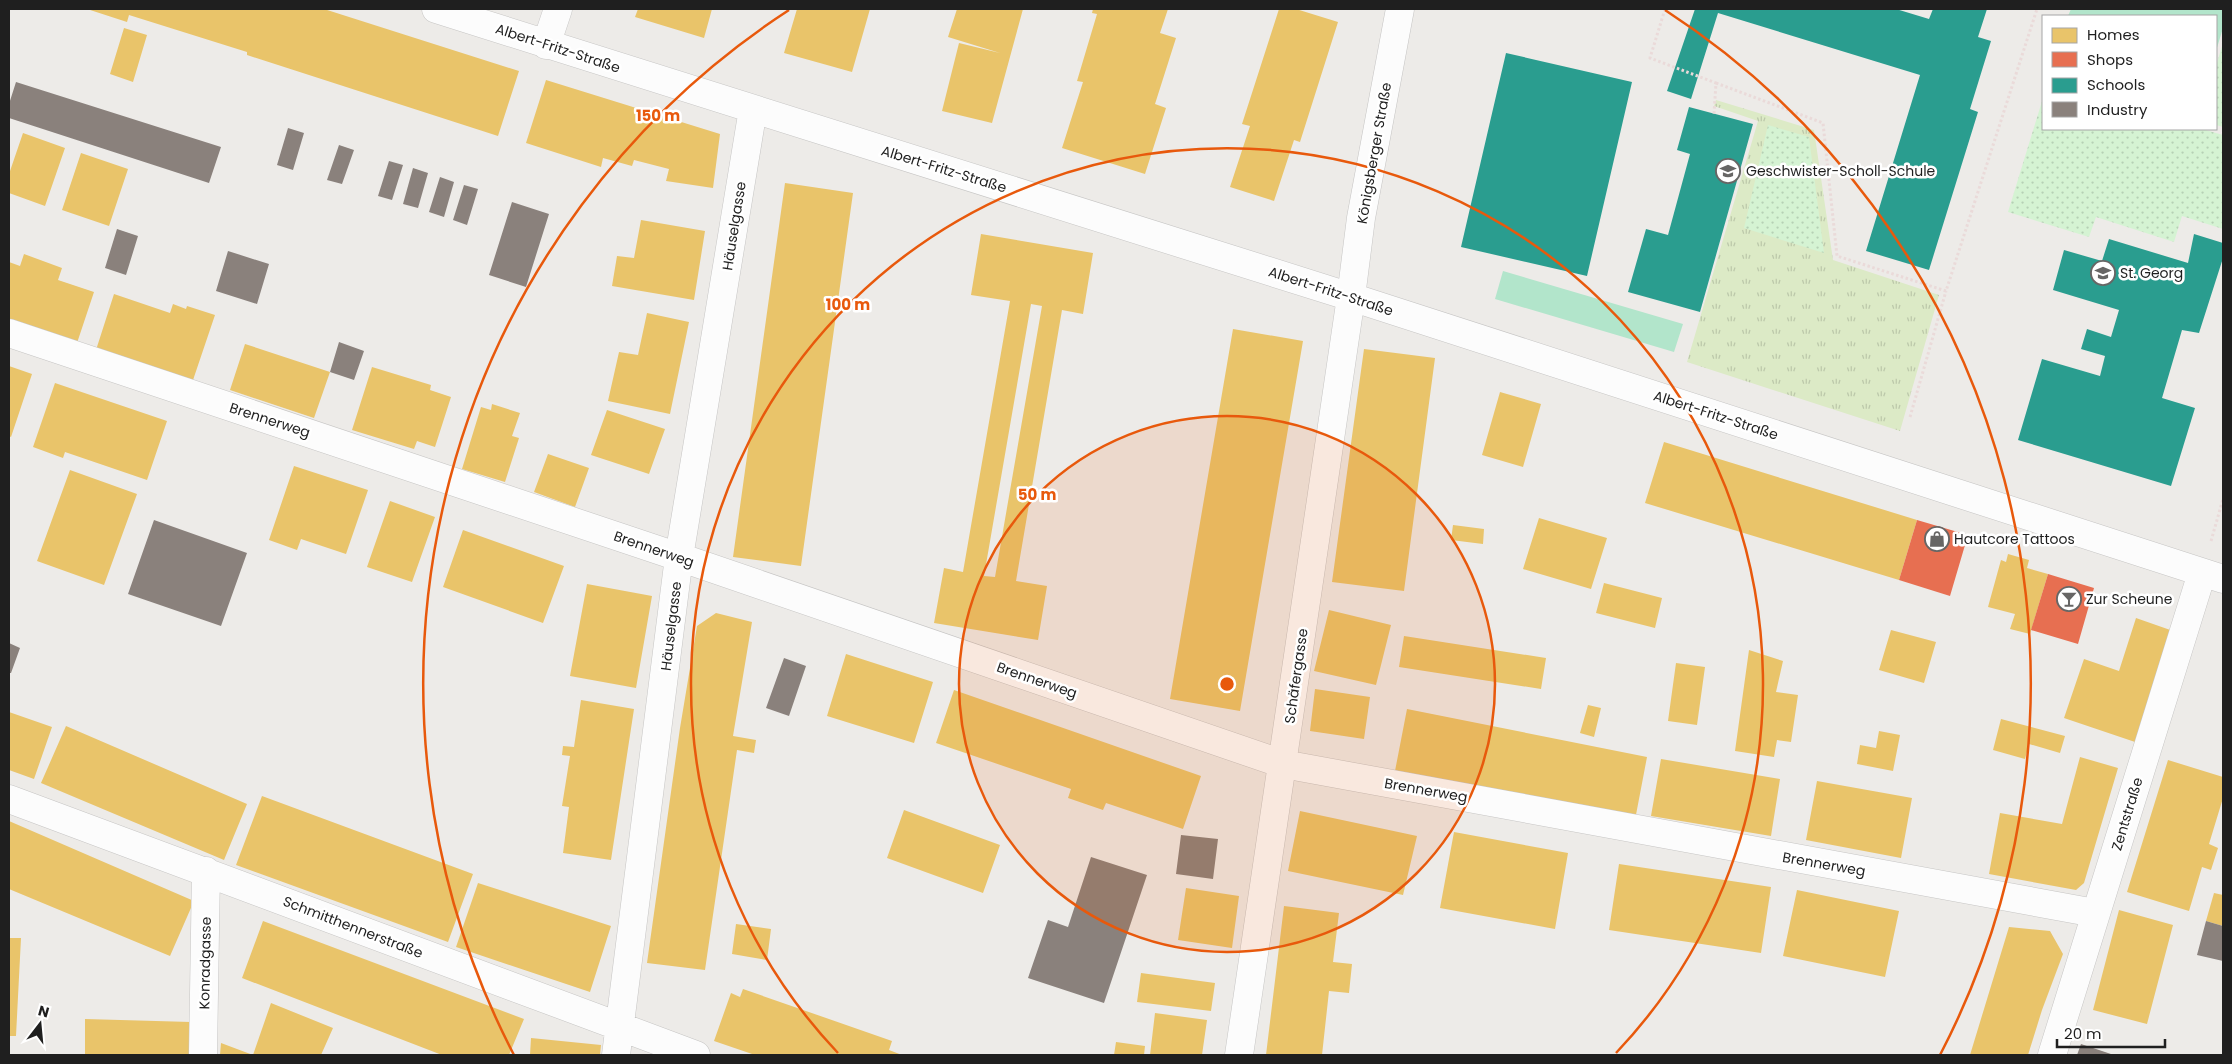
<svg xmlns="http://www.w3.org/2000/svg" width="2232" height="1064" viewBox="0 0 2232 1064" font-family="Poppins,sans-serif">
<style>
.grass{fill:url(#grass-tufts)}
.park{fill:url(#park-dots)}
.pitch{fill:#b2e5cb}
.homes{fill:#e9c46a;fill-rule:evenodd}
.shops{fill:#e76f51}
.schools{fill:#2a9d8f}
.industry{fill:#8a817c}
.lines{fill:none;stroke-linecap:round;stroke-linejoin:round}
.minor-casing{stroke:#c6c5c4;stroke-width:29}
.path{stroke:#eadad9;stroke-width:3;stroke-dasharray:2.5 2.5;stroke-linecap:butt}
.minor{stroke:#fcfcfc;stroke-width:28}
.ring{fill:none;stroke:#e8590c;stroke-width:2.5}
.labels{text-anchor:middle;stroke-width:5;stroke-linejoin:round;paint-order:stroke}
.street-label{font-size:14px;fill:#1f1f1f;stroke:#fff}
.poi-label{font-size:14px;fill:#1f1f1f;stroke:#fff;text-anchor:start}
.centre{fill:#e8590c;stroke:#fff;stroke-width:2.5}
.ring-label{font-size:15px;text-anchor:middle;font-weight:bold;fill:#e8590c;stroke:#fff;stroke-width:5;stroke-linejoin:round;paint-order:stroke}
</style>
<defs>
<pattern id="grass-tufts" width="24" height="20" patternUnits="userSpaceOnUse" patternTransform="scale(1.25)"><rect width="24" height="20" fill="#dceac6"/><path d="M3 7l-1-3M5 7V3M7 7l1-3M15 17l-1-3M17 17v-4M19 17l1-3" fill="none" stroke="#bcc8aa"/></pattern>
<pattern id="park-dots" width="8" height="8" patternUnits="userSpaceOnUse" patternTransform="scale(1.25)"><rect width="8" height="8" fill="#d5f3d3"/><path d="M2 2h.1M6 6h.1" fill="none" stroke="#b6d0b5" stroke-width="1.8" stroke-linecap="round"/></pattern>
</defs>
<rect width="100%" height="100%" fill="#edebe8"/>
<path class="grass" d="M1716,100l98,30 19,130 106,35 -39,136 -213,-69 71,-241 -44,-15z"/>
<path class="park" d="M2223,43v84l-7,-2v-59z
M2043,98v31h159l21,6v94l-41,-13 -8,26 -78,-25 -7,20 -81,-25z
M1768,125l41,12 15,116 -80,-25z"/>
<path class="pitch" d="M2071,9h152v19l-7,23v-35h-148z
M1503,271l180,53 -9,28 -179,-53z"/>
<path class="homes" d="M87,9h237l195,62 -21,65 -251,-81v-3l-118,-37 -2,7z
M638,9h74l-8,29 -69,-21z
M797,9h73l-18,63 -68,-19z
M957,9h66l-31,114 -50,-12 17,-68 41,10 -52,-16z
M1093,9h75l-8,24 16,5 -21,66 11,4 -21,66 -83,-26 21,-66 -6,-1 20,-67 -5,-1z
M1279,9h17l42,13 -38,120 -6,-2 -20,61 -44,-14 20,-61 -8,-2z
M124,28l23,7 -14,47 -23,-8z
M546,80l174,54 -7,54 -47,-7 3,-12 -35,-9 -2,6 -29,-8 -2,9 -75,-24z
M23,133l42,15 -20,58 -36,-13v-19z
M81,153l47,16 -19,57 -47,-16z
M785,183l68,10 -52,373 -68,-9z
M641,220l64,11 -11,69 -82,-14 5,-30 17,2z
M981,234l112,19 -10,61 -21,-4 -46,271 31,5 -9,54 -104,-17 10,-55 19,4 47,-271 -39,-6zM1031,304l11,2 -47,271 -11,-1z
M24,254l38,14 -4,12 36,12 -17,51 -68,-23v-58l11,4z
M114,294l56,19 3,-9 13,5 1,-3 28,9 -23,68 -96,-33z
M647,313l42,9 -19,92 -62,-13 11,-49 19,3z
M1233,329l70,12 -63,370 -70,-12z
M245,344l85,28 -16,46 -84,-28z
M1364,349l71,9 -31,233 -72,-9z
M9,366l23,8 -21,63 -2,-1z
M372,367l59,18 -1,5 21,7 -16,50 -18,-6 -3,8 -62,-19z
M55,383l112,38 -20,59 -82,-28 -2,6 -30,-11z
M1500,392l41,12 -18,63 -41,-12z
M492,404l28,9 -8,23 7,2 -14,44 -43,-13 19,-62 10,3z
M607,410l58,19 -16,45 -58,-19z
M1664,442l253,78 -18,60 -254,-77z
M548,454l41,14 -14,39 -41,-15z
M294,466l74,24 -22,64 -45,-15 -4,11 -28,-10z
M70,470l67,24 -33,91 -67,-24z
M390,501l45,16 -23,65 -45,-15z
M1539,518l68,20 -16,51 -68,-20z
M1453,525l31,4 -1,15 -32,-4z
M463,530l101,36 -21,57 -100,-36z
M2008,554l21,6 -2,8 21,6 -18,60 -20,-5 5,-15 -27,-7 13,-47 5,2z
M1604,583l58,15 -7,30 -59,-15z
M587,584l65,12 -16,92 -66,-12z
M1329,610l62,15 -15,60 -62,-14z
M716,613l36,9 -19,114 23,4 -2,13 -17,-3 -32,220 -58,-7 33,-235 17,-102z
M2136,618l40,14 -38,111 -74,-25 20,-59 35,12z
M1891,630l45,12 -12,41 -45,-13z
M1404,636l142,22 -5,31 -142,-22z
M1749,650l34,11 -7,31 22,3 -7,47 -14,-2 -3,17 -39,-6z
M846,654l87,28 -19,61 -87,-27z
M1676,663l29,4 -8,58 -29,-4z
M1315,689l55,8 -6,42 -54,-8z
M954,690l247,86 -18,53 -77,-26 -3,7 -35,-12 3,-9 -135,-46z
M581,700l53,9 -23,151 -48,-7 6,-46 -7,-1 8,-50 -8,-1 1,-9 11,1z
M1588,705l13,3 -7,29 -14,-4z
M1407,709l240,48 -12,63 -240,-49z
M9,712l43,15 -18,52 -25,-9z
M2001,719l64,17 -5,17 -31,-9 -4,15 -32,-9z
M66,726l181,78 -23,56 -183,-77z
M1879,731l21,4 -7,36 -36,-7 3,-19 16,3z
M2080,757l38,11 -34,115 -8,7 -87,-16 11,-61 62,11z
M1661,759l119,20 -9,57 -120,-20z
M2168,760l55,17v21l-14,46 9,4 -7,22 -9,-3 -13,44 -62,-19z
M1817,781l95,17 -11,60 -95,-18z
M262,796l211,78 -25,68 -212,-77z
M904,810l96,35 -17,48 -96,-35z
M1300,811l117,25 -14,59 -115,-24z
M9,821l185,80 -24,55 -161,-67z
M1454,832l114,21 -13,76 -115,-21z
M1619,864l152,23 -10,66 -152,-23z
M478,883l133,43 -21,66 -134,-45z
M1186,888l53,8 -7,52 -54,-8z
M1797,890l102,21 -14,66 -102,-21z
M2214,893l9,2v31l-17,-5z
M1284,906l55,7 -6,49 19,2 -3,29 -20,-2 -7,64h-56z
M2119,910l54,15 -26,99 -54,-14z
M263,921l261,98 -15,36h-67l-200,-77z
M736,924l35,5 -4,31 -35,-6z
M2009,927l41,4 13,23 -21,56 -14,45h-58z
M9,938h12l-5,98h-7z
M1141,973l74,10 -4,28 -74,-9z
M743,989l149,52 -3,9 13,5h-147l-41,-14 17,-48 9,4z
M271,1003l62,25 -12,27h-101l1,-12 32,12z
M1155,1013l52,7 -5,35h-52z
M85,1019l106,3v33h-106z
M531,1038l70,7 -1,10h-70z
M1116,1042l29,4 -1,9h-30z"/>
<path class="shops" d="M1917,520l51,15 -18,61 -51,-16z
M2048,574l46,14 -16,56 -47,-14z"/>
<path class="schools" d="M1695,9h201l33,10 4,-10h54l-9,28 13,4 -21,68 8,3 -49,158 -63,-19 54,-176 -202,-62 -27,86 -24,-8z
M1506,53l126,29 -45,194 -126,-29z
M1689,107l64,17 -53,188 -72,-20 18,-63 22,6 22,-81 -13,-4z
M2194,234l29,9v15l-24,75 -17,-3 -20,68 33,10 -24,78 -153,-46 24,-81 58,17 5,-20 -24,-7 6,-20 24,8 8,-27 -66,-20 11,-40 38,11 7,-22 79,24z"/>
<path class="industry" d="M16,82l205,65 -12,36 -200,-65v-14z
M288,128l16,5 -11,37 -16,-5z
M339,145l15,5 -12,34 -15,-4z
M389,161l14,4 -11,35 -14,-4z
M413,168l15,5 -10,35 -15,-4z
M440,177l14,5 -10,35 -15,-5z
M464,185l14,4 -11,36 -14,-5z
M512,202l37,12 -23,73 -37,-12z
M117,229l21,7 -12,39 -21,-7z
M228,251l41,13 -12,40 -41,-13z
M339,342l25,9 -10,29 -24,-8z
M154,520l93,33 -26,73 -93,-32z
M9,643l11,5 -9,25h-2z
M784,658l22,8 -17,50 -23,-8z
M1181,835l37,4 -5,40 -37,-5z
M1091,857l56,18 -43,128 -76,-25 20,-58 20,7z
M2206,921l17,5v35l-26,-6z
M2081,1044l33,11h-37z"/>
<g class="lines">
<defs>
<path id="minor" d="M436,9l915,288 872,282
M546,45l12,-36
M9,333l670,224 604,207 812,149
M9,799l687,256
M203,1055l3,-184
M616,1055l63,-498 74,-448
M1239,1055l112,-758 10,-79 39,-209
M2052,1055l150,-482"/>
</defs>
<use href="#minor" class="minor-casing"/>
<path class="path" d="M1665,9l-15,49 66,25 -2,31
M1716,83l107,40 14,133 109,35 91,-282
M1910,417l36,-126
M2211,541l12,-42"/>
<use href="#minor" class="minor"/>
</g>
<circle cx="1227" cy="684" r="268" fill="#e8590c" fill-opacity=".12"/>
<g class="ring">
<circle cx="1227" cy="684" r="268"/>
<path d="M838 1053A536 536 0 1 1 1616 1053"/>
<path d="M514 1055A804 804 0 0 1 789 10M1665 10A804 804 0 0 1 1940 1055"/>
</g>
<defs>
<symbol id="school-ring" viewBox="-11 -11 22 22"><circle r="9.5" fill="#fff" stroke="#676665" stroke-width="1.5"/><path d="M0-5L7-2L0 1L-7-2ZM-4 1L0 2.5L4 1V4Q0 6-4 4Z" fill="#676665"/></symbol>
<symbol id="shop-ring" viewBox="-11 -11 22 22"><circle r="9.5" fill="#fff" stroke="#676665" stroke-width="1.5"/><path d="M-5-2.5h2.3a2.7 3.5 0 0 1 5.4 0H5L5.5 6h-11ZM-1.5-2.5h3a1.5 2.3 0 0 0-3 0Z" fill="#676665"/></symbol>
<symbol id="bar-ring" viewBox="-11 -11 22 22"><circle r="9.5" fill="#fff" stroke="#676665" stroke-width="1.5"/><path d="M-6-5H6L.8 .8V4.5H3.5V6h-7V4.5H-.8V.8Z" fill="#676665"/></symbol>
</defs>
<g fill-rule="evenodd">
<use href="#school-ring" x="1714" y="157" width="28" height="28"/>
<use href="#school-ring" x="2089" y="259" width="28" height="28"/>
<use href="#shop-ring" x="1923" y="525" width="28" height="28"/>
<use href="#bar-ring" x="2055" y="585" width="28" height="28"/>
</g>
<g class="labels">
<g class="street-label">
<text transform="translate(558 48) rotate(18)" y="5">Albert-Fritz-Straße</text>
<text transform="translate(1374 153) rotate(-80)" y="5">Königsberger Straße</text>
<text transform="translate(944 169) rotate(17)" y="5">Albert-Fritz-Straße</text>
<text transform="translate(734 226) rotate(-81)" y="5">Häuselgasse</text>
<text transform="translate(1331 291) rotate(18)" y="5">Albert-Fritz-Straße</text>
<text transform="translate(1716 415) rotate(18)" y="5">Albert-Fritz-Straße</text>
<text transform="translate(270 420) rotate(18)" y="5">Brennerweg</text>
<text transform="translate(654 549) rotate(19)" y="5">Brennerweg</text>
<text transform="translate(671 626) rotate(-83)" y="5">Häuselgasse</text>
<text transform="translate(1296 676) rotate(-82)" y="5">Schäfergasse</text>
<text transform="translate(1037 680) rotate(19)" y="5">Brennerweg</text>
<text transform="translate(1426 790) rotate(10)" y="5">Brennerweg</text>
<text transform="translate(2127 814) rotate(-73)" y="5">Zentstraße</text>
<text transform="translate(1824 864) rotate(10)" y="5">Brennerweg</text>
<text transform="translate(353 927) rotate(21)" y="5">Schmitthennerstraße</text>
<text transform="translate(205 963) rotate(-89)" y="5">Konradgasse</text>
</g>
<g class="poi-label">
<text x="1746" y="176">Geschwister-Scholl-Schule</text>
<text x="2120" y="278">St. Georg</text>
<text x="1954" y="544">Hautcore Tattoos</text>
<text x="2086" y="604">Zur Scheune</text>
</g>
</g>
<circle cx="1227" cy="684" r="8" class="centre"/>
<g class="ring-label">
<text x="658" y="121">150 m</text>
<text x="848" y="310">100 m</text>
<text x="1037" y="500">50 m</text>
</g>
<rect width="2232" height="1064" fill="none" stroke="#1f1f1f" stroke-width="20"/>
<rect x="2042" y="15" width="175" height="115" fill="#ffffff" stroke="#a5a5a5"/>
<rect x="2052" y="28" width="25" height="15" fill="#e9c46a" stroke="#a5a5a5"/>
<text x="2087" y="40" font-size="15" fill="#1f1f1f">Homes</text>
<rect x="2052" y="52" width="25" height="15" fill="#e76f51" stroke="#a5a5a5"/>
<text x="2087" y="65" font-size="15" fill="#1f1f1f">Shops</text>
<rect x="2052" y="78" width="25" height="15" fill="#2a9d8f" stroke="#a5a5a5"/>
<text x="2087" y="90" font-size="15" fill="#1f1f1f">Schools</text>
<rect x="2052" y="102" width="25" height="15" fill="#8a817c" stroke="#a5a5a5"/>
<text x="2087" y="115" font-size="15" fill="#1f1f1f">Industry</text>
<g transform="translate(40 1024) rotate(16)" stroke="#ffffff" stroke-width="4" paint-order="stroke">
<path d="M0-4L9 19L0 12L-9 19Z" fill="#1f1f1f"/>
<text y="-8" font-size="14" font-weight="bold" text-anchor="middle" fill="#1f1f1f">N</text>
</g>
<path d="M2057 1039v8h108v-8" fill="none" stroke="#1f1f1f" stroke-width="2.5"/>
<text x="2064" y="1039" font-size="15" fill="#1f1f1f" stroke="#ffffff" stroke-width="4" paint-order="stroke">20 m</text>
</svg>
